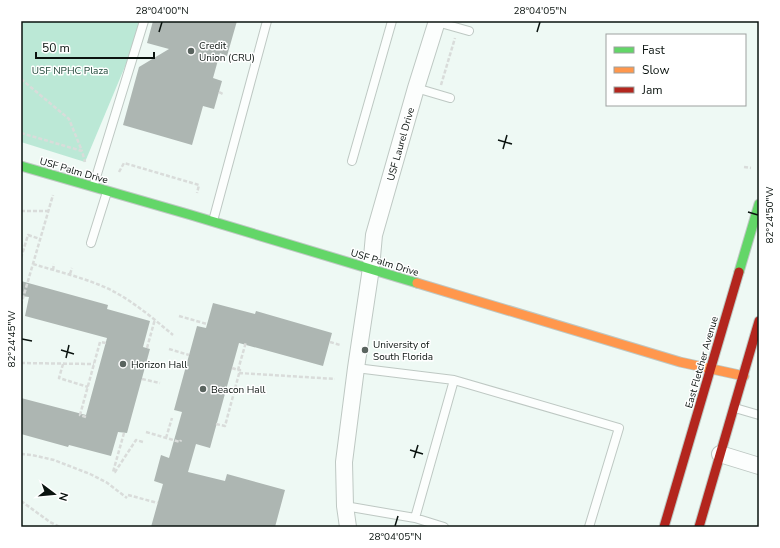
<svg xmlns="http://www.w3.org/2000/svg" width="780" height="548" viewBox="0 0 780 548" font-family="'Nunito Sans',sans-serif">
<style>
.green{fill:#bbe8d6}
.building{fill:#adb6b2}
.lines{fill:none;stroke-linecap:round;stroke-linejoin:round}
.lane-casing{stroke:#bec8c3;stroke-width:10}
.street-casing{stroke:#bec8c3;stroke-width:18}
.fast-casing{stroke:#bec8c3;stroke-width:11}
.slow-casing{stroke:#bec8c3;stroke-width:11}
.jam-casing{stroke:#bec8c3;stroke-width:11}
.path{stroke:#d9dcda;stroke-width:2.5;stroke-dasharray:4 2;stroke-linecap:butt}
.lane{stroke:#fcfefd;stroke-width:8}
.street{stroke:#fcfefd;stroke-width:16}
.fast{stroke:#63d668;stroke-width:9}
.slow{stroke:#ff974d;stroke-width:9}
.jam{stroke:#b3261e;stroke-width:9}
.ticks{fill:none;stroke:#0a130f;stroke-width:1.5}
.poi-dot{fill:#5a645f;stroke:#fff;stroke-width:1.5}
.labels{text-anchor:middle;stroke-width:3;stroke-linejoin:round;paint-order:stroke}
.poi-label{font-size:10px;fill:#0a130f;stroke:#fff;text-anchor:start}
.park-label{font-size:10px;fill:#1b4435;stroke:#fff}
.street-label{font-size:10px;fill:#0a130f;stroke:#fff}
.neatline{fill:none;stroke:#0a130f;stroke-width:1.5}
.ticks-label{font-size:10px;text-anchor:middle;fill:#0a130f}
</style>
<rect width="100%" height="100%" fill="#eef9f4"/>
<path class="green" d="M21,21h123l-59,141 -64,-20z"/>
<path class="building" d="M153,21h84l-10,35 -7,-3 -7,25 9,3 -8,28 -11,-3 -11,39 -69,-20 16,-58 30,-18 -22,-6z
M21,281l87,24 -1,4 43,12 -7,26 7,2 -23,84 -9,-1 -7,24 -42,-11 -1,2 -47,-13v-36l65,17 21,-77 -82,-22 4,-19 -8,-1z
M213,303l42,11 1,-3 76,22 -9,33 -84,-23 -29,105 -14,-4 -8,28 37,9 2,-7 58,16 -10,37h-124l12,-43 -9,-3 7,-26 8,3 13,-46 -8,-2 23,-84 9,2z"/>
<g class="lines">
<defs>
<path id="lane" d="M437,22l32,9
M416,88l34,10
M352,161l40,-140
M93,187l51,-166
M213,221l54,-200
M91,243l16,-51
M356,368l98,12 165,48 -30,99
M735,408l24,7
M345,506l70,12 29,9
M415,518l39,-138"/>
<path id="street" d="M720,454l39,12
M348,527l-3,-21 -1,-44 12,-94 15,-100 3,-33 42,-147 21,-67"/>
<path id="fast" d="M21,166l170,49 226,68
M739,272l20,-68"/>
<path id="slow" d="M417,283l263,79 64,14"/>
<path id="jam" d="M664,527l75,-255
M699,527l60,-206"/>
</defs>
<use href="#lane" class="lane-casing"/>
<use href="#street" class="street-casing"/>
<use href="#fast" class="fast-casing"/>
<use href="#slow" class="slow-casing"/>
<use href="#jam" class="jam-casing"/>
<path class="path" d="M229,60l6,2
M21,79l48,40 13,32
M441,85l14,-47
M219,92l4,2
M21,133l61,18 3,11
M744,167l7,1
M119,172l5,-9 75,22 -2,8
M21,211h27
M21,258l7,-23 12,4
M33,264c26,8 53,14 78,26 23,12 43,29 62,45
M53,270l1,-6
M70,274l2,-6
M21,305l32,-110
M179,316l28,8
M330,342l10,3
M147,348l8,-29
M169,349l20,6
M21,363l73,1
M63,364l-4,14 29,9
M232,368l6,2 8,-28
M239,373l96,6
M142,379l18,4
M86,417l-6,-2 20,-73 6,1
M216,424l9,2 15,-56h-2
M146,432l34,10 1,-2
M124,433l-11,39h2l21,-32 7,2
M166,438l6,-20
M21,454l11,1 22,5 36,14 16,8 21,16
M128,495l30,8
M21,501l29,21 10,5"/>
<use href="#lane" class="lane"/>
<use href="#street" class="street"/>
<use href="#fast" class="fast"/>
<use href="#slow" class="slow"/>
<use href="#jam" class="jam"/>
</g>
<path class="ticks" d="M159,32l3,-10M537,32l3,-10M498,140l14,4M503,149l4,-14M748,212l10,3M22,339l10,2M61,350l13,4M66,358l3,-13M410,450l13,4M414,458l4,-13M395,526l3,-10"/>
<g class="poi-dot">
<circle cx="191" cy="51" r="4"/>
<circle cx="365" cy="350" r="4"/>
<circle cx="123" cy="364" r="4"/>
<circle cx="203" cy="389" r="4"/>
</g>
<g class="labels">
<g class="poi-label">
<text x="199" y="49">Credit<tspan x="199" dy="12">Union (CRU)</tspan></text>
<text x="373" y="348">University of<tspan x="373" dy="12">South Florida</tspan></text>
<text x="131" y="368">Horizon Hall</text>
<text x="211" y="393">Beacon Hall</text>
</g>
<g class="park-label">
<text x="70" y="74">USF NPHC Plaza</text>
</g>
<g class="street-label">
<text transform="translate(400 144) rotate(-74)" y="4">USF Laurel Drive</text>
<text transform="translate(74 170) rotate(16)" y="4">USF Palm Drive</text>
<text transform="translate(385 262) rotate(17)" y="4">USF Palm Drive</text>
<text transform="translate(701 362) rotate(-74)" y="4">East Fletcher Avenue</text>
</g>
</g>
<rect width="780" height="548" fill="none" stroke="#ffffff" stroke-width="44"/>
<rect x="606" y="34" width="140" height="72" fill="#ffffff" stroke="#9da19f"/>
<rect x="614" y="47" width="20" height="6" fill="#63d668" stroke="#9da19f"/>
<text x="642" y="54" font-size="12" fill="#0a130f">Fast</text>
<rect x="614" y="67" width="20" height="6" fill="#ff974d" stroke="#9da19f"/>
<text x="642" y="74" font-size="12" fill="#0a130f">Slow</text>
<rect x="614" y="87" width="20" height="6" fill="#b3261e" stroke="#9da19f"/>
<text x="642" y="94" font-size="12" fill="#0a130f">Jam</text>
<g transform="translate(54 494) rotate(106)" stroke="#ffffff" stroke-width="3" paint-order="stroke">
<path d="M0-3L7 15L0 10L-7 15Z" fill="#0a130f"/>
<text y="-6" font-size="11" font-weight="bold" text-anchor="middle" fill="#0a130f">N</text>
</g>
<path d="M36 52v6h118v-6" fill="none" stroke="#0a130f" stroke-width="2"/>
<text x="42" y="52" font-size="12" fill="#0a130f" stroke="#ffffff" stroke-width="3" paint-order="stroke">50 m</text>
<rect x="22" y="22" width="736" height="504" class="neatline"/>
<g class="ticks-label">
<text x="162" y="14">28°04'00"N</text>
<text x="540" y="14">28°04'05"N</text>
<text transform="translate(769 215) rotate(-90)" y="4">82°24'50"W</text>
<text transform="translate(11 339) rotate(-90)" y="4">82°24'45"W</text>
<text x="395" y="540">28°04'05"N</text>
</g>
</svg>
